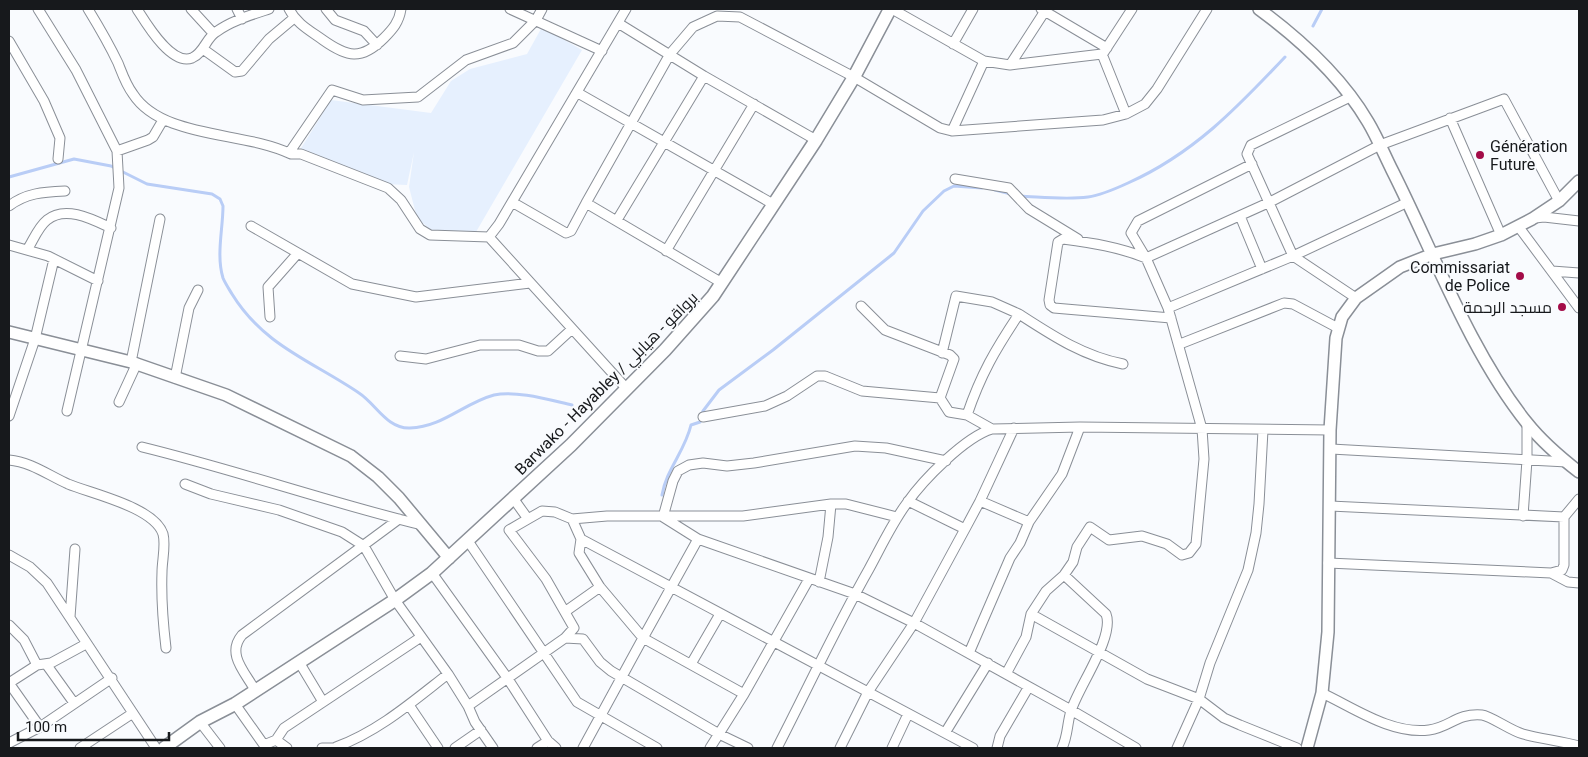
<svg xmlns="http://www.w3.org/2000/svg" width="1588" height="757" viewBox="0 0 1588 757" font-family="Roboto,Cairo,sans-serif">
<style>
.built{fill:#e6f0fe}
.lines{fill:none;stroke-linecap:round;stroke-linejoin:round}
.stream{stroke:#b9cdf6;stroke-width:3}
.minor-casing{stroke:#8a8f97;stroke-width:11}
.tertiary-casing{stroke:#8a8f97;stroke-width:14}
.secondary-casing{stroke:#8a8f97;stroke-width:15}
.minor{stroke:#fff;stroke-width:9}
.tertiary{stroke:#fff;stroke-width:11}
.secondary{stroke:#fff;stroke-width:12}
.poi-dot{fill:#a30c48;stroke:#f9fbfe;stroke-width:2}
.labels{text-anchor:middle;stroke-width:4;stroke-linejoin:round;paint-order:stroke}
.poi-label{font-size:16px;fill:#17191c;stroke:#f9fbfe;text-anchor:end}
.street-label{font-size:16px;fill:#17191c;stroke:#f9fbfe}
</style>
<rect width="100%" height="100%" fill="#f9fbfe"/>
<path class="built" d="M542,27l40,23 -106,182 -45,-2 -14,-12 -8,-31 5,-35 -7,33 -24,-1 -85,-31 33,-53 100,13 20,-32 19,-12 57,-15z"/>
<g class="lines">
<path class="stream" d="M1313,26l9,-17
M9,177l65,-18 37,7 36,18 65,10 8,5 3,7c0,23 -7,49 0,72 2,5 6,11 9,16 32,52 80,67 127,99 17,11 28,36 51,35 33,-1 54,-25 84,-33 22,-5 56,5 78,10
M995,190l16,4
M1019,196c23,1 47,4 69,1 14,-2 27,-8 40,-14 65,-29 109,-75 157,-126
M662,495c4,-25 23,-44 29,-70l9,-3 3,-11 16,-21 54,-40 121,-97 29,-42 21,-20 10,-5 28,2"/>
<defs>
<path id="minor" d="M38,9l38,61 41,81 2,37 -52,223
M88,9c11,18 21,35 30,54 4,10 8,22 15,31 29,45 111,37 158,60h10l87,34 13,12 19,29 10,6 59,2
M137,9c9,14 34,57 55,49 12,-5 14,-20 24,-26 15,-11 35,-17 53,-23
M191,9l22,24
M237,9l5,10
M289,9c8,15 20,21 34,31 24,17 38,21 61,-2 9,-9 15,-16 17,-29
M326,9l9,11 29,11 13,14
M510,9l92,42
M626,9l-127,215 -10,13 137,151
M892,9l92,52 26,4 92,-11
M1041,9l66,39
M618,23l86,53 112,64
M9,41l35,60 16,37 -2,21
M953,44l20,-35
M203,49l32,23 7,-1 27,-32 25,-21
M1104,52l28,-43
M1102,54l24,60
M1010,65l35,-54
M578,93l195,111
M1350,97l-99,48 -4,9 46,102 115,-54
M1450,118l51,117
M952,131l32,-70
M117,151l31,-11 5,-3 10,-17
M289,153l43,-63 31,10 55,-3 48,-37 47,-17 23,-23 6,-11
M955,179l54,9 20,21 49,30
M512,202l54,31 5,-2 15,-28
M9,206c17,-13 34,-14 56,-15
M1240,216l22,53
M1535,218l9,-1 35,4
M617,220l87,-144
M251,226l101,58 64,13 114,-14
M1518,226l61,82
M9,245l39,11 50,25
M27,250c6,-9 11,-23 20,-30 18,-15 45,-1 64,8
M666,251l88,-147
M1552,271l27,2
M722,283l-136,-80 84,-149 23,-27 24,-11 23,1 114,60 86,51 12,3 151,-11 23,-6 19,-10 12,-15 50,-80
M861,306l24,24 65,25 4,4 -14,39
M1168,308l125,-52 63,42
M270,317l-2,-30 30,-34
M1171,318l-117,-10 -4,-3 -1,-5 9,-58 5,-3c29,4 56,8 83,19l124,-56 110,-57 124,-46 55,102
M1180,344l104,-41 9,1 45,24
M942,353l14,-57 36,6 27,12
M400,356l26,3 54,-14h39l19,6h10l24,-22
M131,362l29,-143
M175,378l14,-70 9,-18
M119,402l18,-39
M967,415c14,-41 28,-65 52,-101 34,22 64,42 104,50
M9,416l26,-77 19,-80
M703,417l62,-11 22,-10 30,-20h8l37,15 78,7 9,14 18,3 25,14
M142,447c94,23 186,55 280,78
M1331,449l236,13
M9,460c22,2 39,15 59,24 24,10 86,23 95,50 3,11 -1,27 -1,38 -1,26 1,51 4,76
M946,461l-60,-13 -31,-2 -101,17 -27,3 -24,-3 -14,2 -11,6 -5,10 -10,36 35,22 157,55 59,29 157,87 65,38
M185,484l26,10 68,16 63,22 22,14 31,54 53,74 20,32
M513,498l15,21 14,-8 13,1 17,7 35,-3h136l88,-12h15l51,13
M908,501l57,28 15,-28 49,21
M980,501l34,-73
M1330,506l234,11
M1523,516l4,-56v-37
M528,519l-19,11 37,49 28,49 -9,10
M572,519l9,20 -2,14 8,13 13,21 43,51 55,-99
M581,539l392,209
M468,541l109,161 80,46
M9,555l21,12 17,16 109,165
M1328,563l223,10 11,-3 2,-5v-48l15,-18
M432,573l76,106 40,62 8,7
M1551,573l17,9 11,1
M819,582l9,-45 3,-33
M566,611l34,-24
M1031,614l116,65 52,20 25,19 16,7 57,23
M70,617l5,-68
M9,625l15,15 13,25 -28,18
M969,653l41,-95 10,-15 9,-21 33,-48 18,-47
M299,662l24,40
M46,664l28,39
M691,664l29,-50
M37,665l14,-2 35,-19
M1006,674l20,-37 5,-23 15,-23 18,-16 9,-13 4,-15 13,-20 19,13 33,-4 25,8 15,11 7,-2 7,-9 8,-85 -2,-30 -34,-121 -22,-50 -15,-25 7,-12 114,-57
M9,683l31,44
M255,690c-10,-18 -29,-36 -13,-55l157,-116
M1322,693c32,15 70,42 107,37 22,-3 27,-17 53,-15 9,1 29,16 41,19 19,5 38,7 56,12
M235,704l29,41 12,-5 8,-12 137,-91
M409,705l29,43
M200,722l20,26
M945,733l43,-70
M276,740l11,8
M9,743l31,-16 72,-49
M336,747c43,-16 76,-45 112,-73
M80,748l53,-35
M322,748h18
M455,748l26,-18
M493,748l-18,-26 -7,-16 97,-68 18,1 17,23 11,9 108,63 29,14
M537,748l11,-7
M583,748l60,-110 101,56
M710,748l34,-54 65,-115
M777,748c31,-60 59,-121 92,-179 12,-22 23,-46 38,-66 16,-23 58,-66 85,-74l88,-2 250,3
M840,748l28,-56 46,-69 51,-94
M892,748l16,-34
M997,748l3,-12 28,-48
M1062,748c6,-12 5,-25 9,-37 7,-24 44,-74 35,-97l-42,-39
M1177,748l22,-49 11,-36 38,-93 8,-37 3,-29 4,-74"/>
<path id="tertiary" d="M1259,9c42,31 82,67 109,113 9,15 16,32 24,48 41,81 78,182 135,253 15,19 34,35 52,49
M9,332l122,30 95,33 125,61 27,21 21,21 50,60
M1307,748l15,-55 6,-61 2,-202 6,-92 6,-21 14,-19 44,-31 33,-13 42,-10 26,-9 31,-16 27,-18 20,-20"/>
<path id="secondary" d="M164,748l36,-26 35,-18 160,-104 37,-27 139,-128 94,-95 48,-54 103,-156 38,-63 36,-68"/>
</defs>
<use href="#minor" class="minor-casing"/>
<use href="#tertiary" class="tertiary-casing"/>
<use href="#secondary" class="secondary-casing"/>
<use href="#minor" class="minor"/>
<use href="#tertiary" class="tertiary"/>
<use href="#secondary" class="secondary"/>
</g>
<g class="poi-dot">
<circle cx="1480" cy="155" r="5"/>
<circle cx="1520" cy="276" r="5"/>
<circle cx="1562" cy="307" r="5"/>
</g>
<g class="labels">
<g class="poi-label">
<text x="1490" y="152" text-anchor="start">Génération<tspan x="1490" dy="18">Future</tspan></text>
<text x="1510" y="273">Commissariat<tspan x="1510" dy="18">de Police</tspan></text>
<text x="1552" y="313">مسجد الرحمة</text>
</g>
<g class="street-label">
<text transform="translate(606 383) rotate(-45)" y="6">Barwako - Hayabley / برواقو - هيابلي</text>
</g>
</g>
<rect width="1588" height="757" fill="none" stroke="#17191c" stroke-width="20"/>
<path d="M18 732v8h151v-8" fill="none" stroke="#17191c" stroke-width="2.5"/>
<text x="25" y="732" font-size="15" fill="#17191c" stroke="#f9fbfe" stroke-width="4" paint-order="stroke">100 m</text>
</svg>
